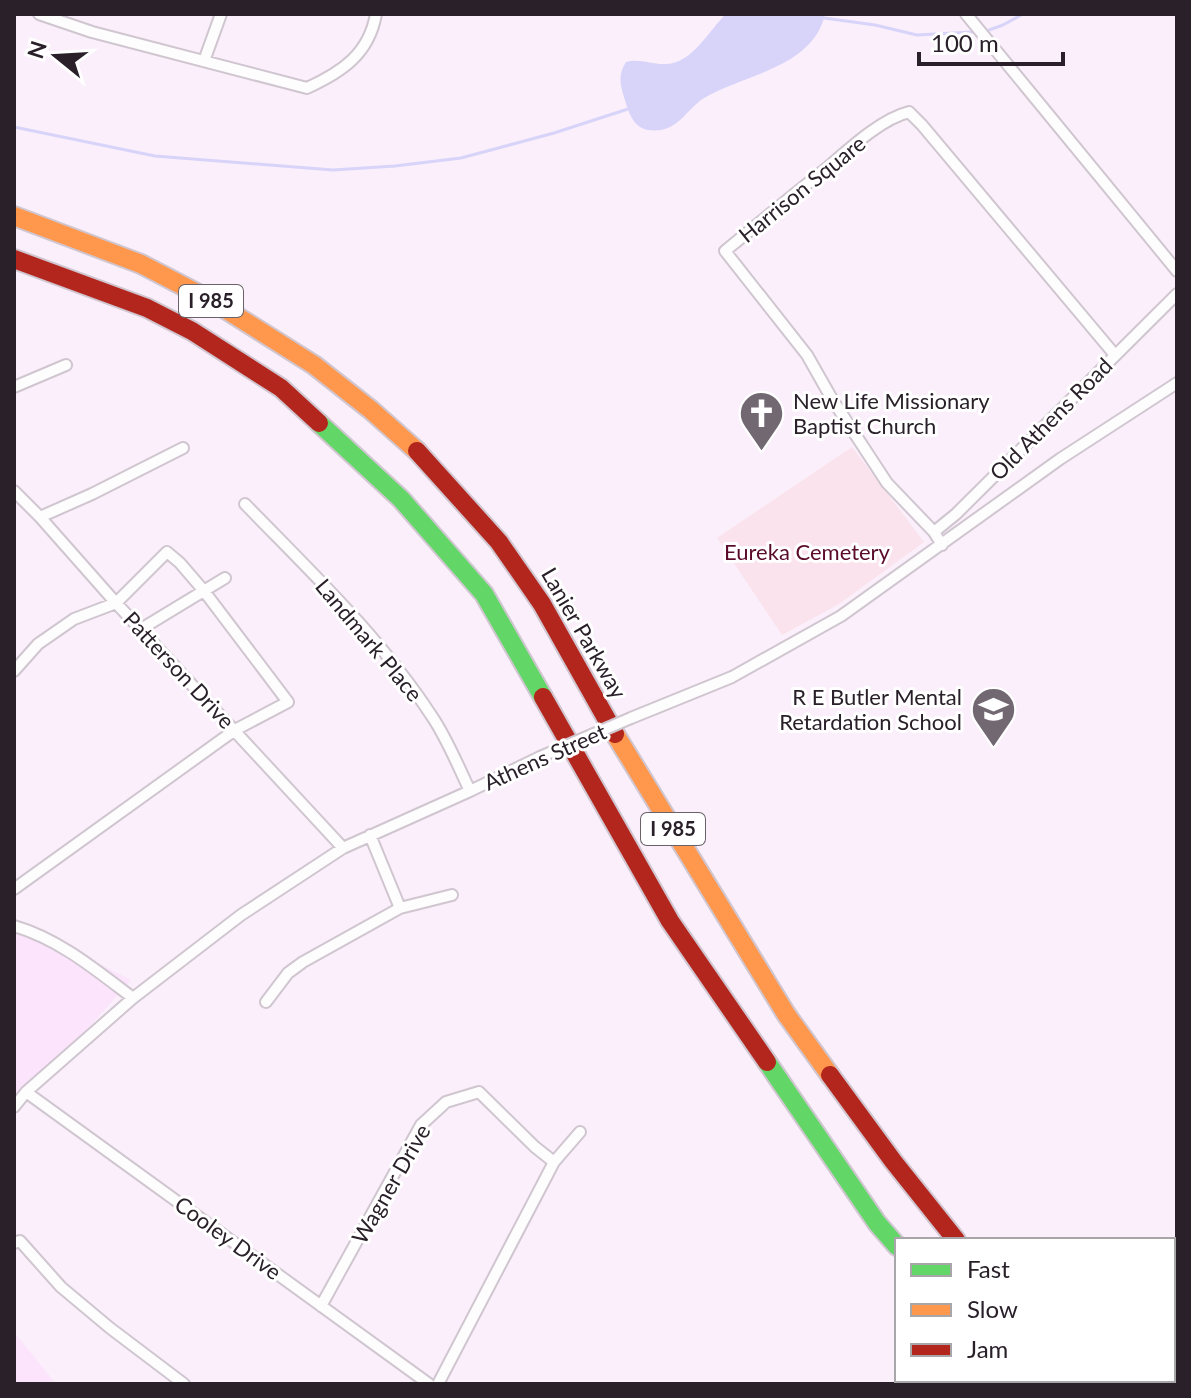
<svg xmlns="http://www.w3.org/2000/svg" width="1191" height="1398" viewBox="0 0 1191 1398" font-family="Lato,sans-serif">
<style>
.built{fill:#fce5fc}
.green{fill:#fae3ec}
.water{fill:#d8d4f9}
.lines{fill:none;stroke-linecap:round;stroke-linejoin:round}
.stream{stroke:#d8d4f9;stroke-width:3}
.street-casing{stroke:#d0c6d0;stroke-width:14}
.fast-casing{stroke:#d0c6d0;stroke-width:22}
.slow-casing{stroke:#d0c6d0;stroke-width:22}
.jam-casing{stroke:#d0c6d0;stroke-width:22}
.street{stroke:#fefdfe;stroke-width:10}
.fast{stroke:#63d668;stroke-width:18}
.slow{stroke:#ff974d;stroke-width:18}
.jam{stroke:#b3261e;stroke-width:18}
.street-bridge-casing{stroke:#d0c6d0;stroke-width:14;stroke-linecap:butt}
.street-bridge{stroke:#fefdfe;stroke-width:10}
.labels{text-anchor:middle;stroke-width:6;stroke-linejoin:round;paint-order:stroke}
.shield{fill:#fff;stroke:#696369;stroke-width:2}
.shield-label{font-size:20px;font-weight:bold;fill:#292029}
.street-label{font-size:22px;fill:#292029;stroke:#fff}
.poi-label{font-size:22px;fill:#292029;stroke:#fff;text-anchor:start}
.park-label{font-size:22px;fill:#5a0b29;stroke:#fff}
</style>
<rect width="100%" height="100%" fill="#faeffa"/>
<path class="built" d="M14,920l117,60 -117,131z
M14,1332l42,52h-42z"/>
<path class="green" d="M852,447l72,95 -85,62 -57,31 -65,-97z"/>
<path class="water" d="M726,14h99c-12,54 -81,60 -121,84 -20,13 -26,36 -56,32 -16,-3 -20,-20 -24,-33 -4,-13 -6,-23 2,-35 13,-4 24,2 38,2 28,1 44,-33 62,-50z"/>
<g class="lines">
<path class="stream" d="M824,18l51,7 42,10 55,-3
M989,30l14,-5 20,-11
M14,127l141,29 178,14 62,-4 66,-8 93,-25 74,-24"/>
<defs>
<path id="street" d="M39,14l53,18 215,56c35,-16 62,-34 69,-74
M966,14l211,257
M204,61l17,-47
M14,387l52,-22
M14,491l26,26 76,86 227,245
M245,504c65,67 134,132 186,211 16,23 27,51 39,76
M40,517l52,-23 91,-46
M934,532l-47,-49 -55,-84 -25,-44 -82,-104c34,-28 68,-56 102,-83 22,-19 54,-49 82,-56l13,13 193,230
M942,545l-8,-13 22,-18 221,-220
M141,629l84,-51
M14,671l24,-27 36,-25 42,-16 51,-51 13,11 24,28 84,111 -53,28 -221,159
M631,718l101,-41 109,-61 219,-157 117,-76
M370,835l30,73
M14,926c45,13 82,44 119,72
M266,1002l22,-29 15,-11 97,-54 52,-13
M26,1092l403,292
M14,1107l12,-15 107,-94 108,-83 102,-67 127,-57 70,-34
M14,1243l6,-2 41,46 49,41 74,56
M321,1306l100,-181 25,-23 33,-10 56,55 19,15
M438,1384l116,-222 26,-30"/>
<path id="fast" d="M319,423l82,76 83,95 59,103
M767,1062l110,161 20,23
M1173,1313l4,-8
M1173,1372l4,-8
M1025,1380l4,4"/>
<path id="slow" d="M14,216l127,48 73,38 100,63 57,45 46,41
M615,734l171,280 44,61
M1138,1384l2,-4"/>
<path id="jam" d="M14,259l133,49 45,23 89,57 38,35
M417,451l82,91 43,62 73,130
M543,697l127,224 97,141
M830,1075l63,86 63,79
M1098,1380l5,4"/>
</defs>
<use href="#street" class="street-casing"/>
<use href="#fast" class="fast-casing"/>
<use href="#slow" class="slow-casing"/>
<use href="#jam" class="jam-casing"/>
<use href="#street" class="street"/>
<use href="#fast" class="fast"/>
<use href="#slow" class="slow"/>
<use href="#jam" class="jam"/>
<defs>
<path id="street-bridge" d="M540,757l91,-39"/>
</defs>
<use href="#street-bridge" class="street-bridge-casing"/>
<use href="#street-bridge" class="street-bridge"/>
</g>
<defs>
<symbol id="church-pin" viewBox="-11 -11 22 30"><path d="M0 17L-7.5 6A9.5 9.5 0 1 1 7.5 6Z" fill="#726872" stroke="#fff"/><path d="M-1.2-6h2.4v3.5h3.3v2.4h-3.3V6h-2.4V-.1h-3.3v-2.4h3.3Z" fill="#fff"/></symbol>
<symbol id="school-pin" viewBox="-11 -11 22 30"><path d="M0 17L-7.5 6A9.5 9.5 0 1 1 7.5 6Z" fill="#726872" stroke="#fff"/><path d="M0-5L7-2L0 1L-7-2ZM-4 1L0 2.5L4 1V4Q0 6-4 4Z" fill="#fff"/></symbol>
</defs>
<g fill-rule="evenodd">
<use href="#church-pin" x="736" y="388" width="51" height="69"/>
<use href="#school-pin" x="968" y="684" width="51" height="69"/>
</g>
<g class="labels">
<g class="shield">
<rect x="179" y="285" width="64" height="32" rx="6"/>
<rect x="641" y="813" width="64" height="32" rx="6"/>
</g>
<g class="shield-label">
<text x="211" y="308">I 985</text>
<text x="673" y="836">I 985</text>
</g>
<g class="street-label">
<text transform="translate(802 189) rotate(-39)" y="8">Harrison Square</text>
<text transform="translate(1051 419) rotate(-45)" y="8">Old Athens Road</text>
<text transform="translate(584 633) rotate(60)" y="8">Lanier Parkway</text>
<text transform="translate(369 640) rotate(50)" y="8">Landmark Place</text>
<text transform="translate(179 670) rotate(47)" y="8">Patterson Drive</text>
<text transform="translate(545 757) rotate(-24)" y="8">Athens Street</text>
<text transform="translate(391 1184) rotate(-60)" y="8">Wagner Drive</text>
<text transform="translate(228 1238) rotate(36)" y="8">Cooley Drive</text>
</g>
<g class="poi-label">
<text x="793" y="409">New Life Missionary<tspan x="793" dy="25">Baptist Church</tspan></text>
<text x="962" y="705" text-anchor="end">R E Butler Mental<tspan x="962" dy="25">Retardation School</tspan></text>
</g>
<g class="park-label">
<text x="807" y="560">Eureka Cemetery</text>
</g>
</g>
<rect width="1191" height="1398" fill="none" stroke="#292029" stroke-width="32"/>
<rect x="895" y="1238" width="280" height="144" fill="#ffffff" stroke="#a9a6a9" stroke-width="2"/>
<rect x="911" y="1264" width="40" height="12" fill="#63d668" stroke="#a9a6a9" stroke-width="2"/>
<text x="967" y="1278" font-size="24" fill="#292029">Fast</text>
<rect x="911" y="1304" width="40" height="12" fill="#ff974d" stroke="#a9a6a9" stroke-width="2"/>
<text x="967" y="1318" font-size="24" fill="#292029">Slow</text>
<rect x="911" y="1344" width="40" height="12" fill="#b3261e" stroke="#a9a6a9" stroke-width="2"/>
<text x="967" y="1358" font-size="24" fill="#292029">Jam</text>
<g transform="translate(56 56) rotate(288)" stroke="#ffffff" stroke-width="6" paint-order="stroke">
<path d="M0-6L14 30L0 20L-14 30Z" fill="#292029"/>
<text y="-12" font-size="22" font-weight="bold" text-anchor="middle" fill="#292029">N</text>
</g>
<path d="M919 52v12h144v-12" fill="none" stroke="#292029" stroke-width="4"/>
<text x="931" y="52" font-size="24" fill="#292029" stroke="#ffffff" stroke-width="6" paint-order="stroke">100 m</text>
</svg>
